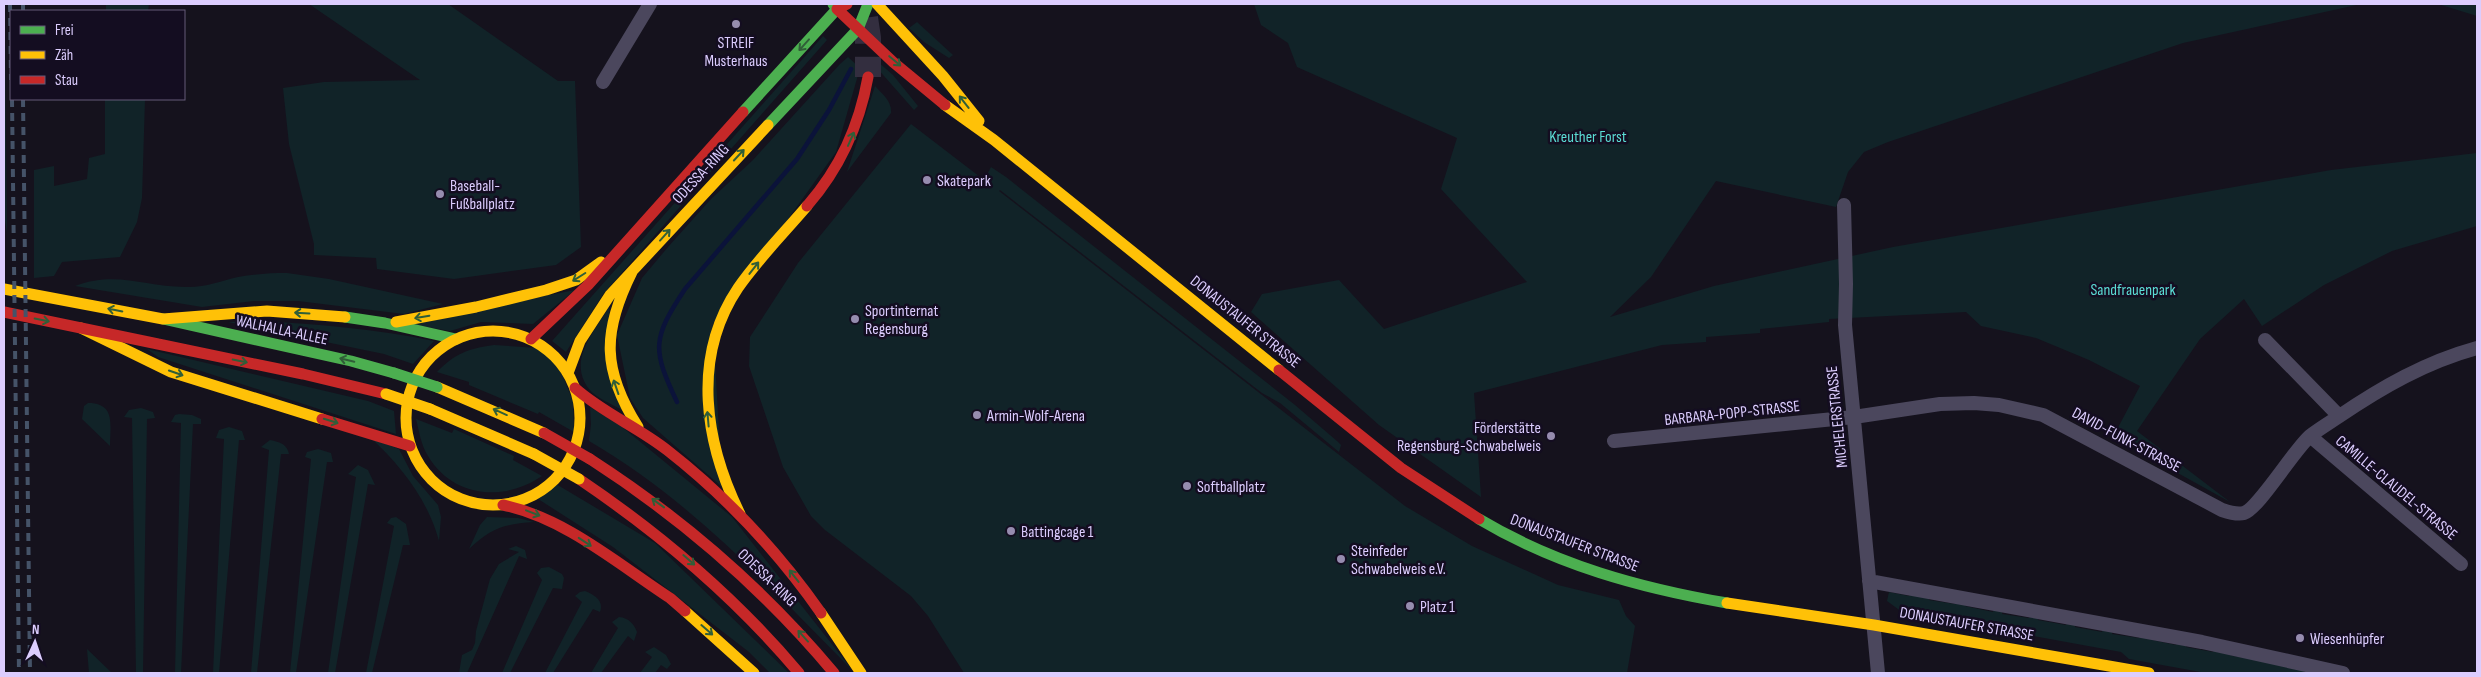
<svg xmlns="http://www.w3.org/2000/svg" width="2481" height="677" viewBox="0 0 2481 677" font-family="'Sofia Sans Condensed',sans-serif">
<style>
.green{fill:#112328}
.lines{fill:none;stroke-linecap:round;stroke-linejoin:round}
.stream{stroke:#0b133a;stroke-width:4.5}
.highway-tunnel{stroke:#332e3f;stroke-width:26;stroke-dasharray:26 13;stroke-linecap:butt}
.street{stroke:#4b475d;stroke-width:14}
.fast{stroke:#4caf50;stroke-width:11}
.slow{stroke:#ffc107;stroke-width:11}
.jam{stroke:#c62828;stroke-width:11}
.rail{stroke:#455368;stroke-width:4;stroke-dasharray:8 6;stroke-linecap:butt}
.fast-bridge{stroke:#4caf50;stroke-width:11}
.slow-bridge{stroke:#ffc107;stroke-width:11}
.jam-bridge{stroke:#c62828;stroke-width:11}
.oneway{stroke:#305e38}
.poi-dot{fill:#968caf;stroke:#140d21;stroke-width:2}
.labels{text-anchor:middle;stroke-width:5;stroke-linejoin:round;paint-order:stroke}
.poi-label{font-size:16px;fill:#dccdfe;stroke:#140d21;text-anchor:start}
.park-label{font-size:16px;fill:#5bddd5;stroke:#140d21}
.street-label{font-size:16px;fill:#dccdfe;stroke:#140d21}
</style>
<rect width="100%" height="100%" fill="#15121d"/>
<path class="green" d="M4,4l1,32 2,197 -3,-19z
M106,4h43l-1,7h-42z
M309,4h139l110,77h17l6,166 -25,18 -102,14 -77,-10 -1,-11 -62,-3v-11l-25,-100 -6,-56 41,-6 96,-2z
M1254,4h1107l-178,39 -295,99 -24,10 -16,20 -12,35 -120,-26 -65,96 -41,40 104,-31 179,-39 438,-77 146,-17v73l-85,25 -68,34 -62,41 -18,-27 -44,40 -63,92 93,71 -117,-65 27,-51 -51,-26 -53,-22 -55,-12 -15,-14 -137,7v3l-69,7v4l-54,4v5l-44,3 -188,48 7,104 -102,-72 -128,-113 11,-18 77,-14 45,49 143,-47 -86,-93 16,-51 -160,-71 -9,-24 -27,-18z
M2438,4h39v12z
M917,22l36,33 -4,3 -25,-16 -15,-14z
M823,36l4,4 -223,253 -38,59 -14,-11z
M848,57l12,11 -24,84 -123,172 9,163 -79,-69 -13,-20 -13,-63 25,-57 26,-31 43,-48 42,-39 87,-96z
M877,61l16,14 25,31 -4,4 -37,-42z
M875,86c8,9 17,15 16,27l-44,59z
M105,99h40l-3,99 -5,24 -17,35 -58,5 -8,14 -20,2v-108l20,-4v20l33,-7 2,-21 16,-4z
M911,124l73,56 7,-13 15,10 289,228 42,36 4,4 -2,7 -59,-49 -18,-10 -262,-203 -1,1 406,315 67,40 86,39 61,15 7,16 9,10 -8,47h-663l-36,-57 -17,-20 -86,-66 -14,-14 -28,-49 -34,-101 1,-29 48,-74z
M287,273l42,6 114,25 -39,10 -106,-13h-44l-52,6 -127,-21c44,-16 70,2 114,1 17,0 32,-6 49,-10 16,-3 32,-4 49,-4z
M575,290l-42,34 -52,-2 -31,9 -46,-8z
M609,307l13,103c-10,-6 -26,-12 -33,-21 -22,-29 5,-56 20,-82z
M259,321c60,3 117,8 175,20l-21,23 -29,-10 -156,-32z
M494,345l43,3 10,6 12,13 14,34 1,31 -35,-20 -1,2 -69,-29v-3l-32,-10c19,-19 30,-23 57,-27z
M147,349l221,52 26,10 2,23 -238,-77z
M88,403c28,0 22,22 22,43l-28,-27 2,-13z
M590,407l26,15 116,95 121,154c-82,-83 -162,-171 -264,-230l2,-17z
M141,408l12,4 2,6 -8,1 -4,254h-7l-4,-255 -8,-1 5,-7z
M179,414l13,1 9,4v5h-8l-12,249h-6l6,-250 -10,-1 4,-7z
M416,419l36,14 2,-4 60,27 -1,4 29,16c-38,26 -89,22 -114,-20 -7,-11 -9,-25 -12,-37z
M229,427l13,4 3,9h-6l-20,233h-6l11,-234 -8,-1 3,-8z
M371,438l28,11 14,27 25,29 3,12 -2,24c-11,-41 -38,-75 -68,-103z
M270,440c10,2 17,4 19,14h-8l-24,219h-6l18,-223 -8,-3z
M318,449l13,4 2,9h-6l-31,211h-6l21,-214 -6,-2 2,-5z
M358,465l10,5 7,15 -7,-1 -33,189h-7l28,-196 -8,-3z
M556,484l99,59 134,130h-19l-21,-21 -136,-105 -78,-50z
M396,517l10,7 4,21h-7l-31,128h-6l28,-147 -7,-3 4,-5z
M487,517l31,1 16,4c-30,2 -43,6 -65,27l11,-24z
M516,546l9,4 2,9 -8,-3 -52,117h-8l3,-18 10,-5 3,-7 1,-12 14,-52 9,-15 20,-12 -11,-3z
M549,567l13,7 2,4 -2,11 -9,-1 -43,85h-8l40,-93 -5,-7 4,-5z
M585,591c10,4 19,10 15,21l-7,-3 -40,64h-8l37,-71 -7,-6 5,-4z
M1910,591l19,4v5l26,4 1,-4 9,1v5l28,6 1,-5 9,1 -1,6 27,4 1,-5 9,2 -1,5 28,5 1,-5 9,1 -1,6 27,5 1,-6 10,2 -1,6 27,4 1,-5 13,2 -1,5 24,5 1,-6 10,2 -1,6 27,5 1,-5 19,9 72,10 -1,6 7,1h-105l-77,-14 -8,-7 -219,-40 -15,-11 2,-9 20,4z
M619,617c10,1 15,7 18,15l-3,9 -6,-5 -27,37h-10l27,-45 -6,-6z
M654,647l12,8 5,9 -4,5 -6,-4 -6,8h-15l12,-16 -7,-5z
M87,649l25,24h-23z"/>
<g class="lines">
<path class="stream" d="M677,402c-25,-53 -25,-63 8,-113l112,-130 32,-49 22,-41"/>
<path class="highway-tunnel" d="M865,18l3,20v39"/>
<path class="street" d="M603,82l47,-78
M1844,205l2,79 -1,41 33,348
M2265,340l74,76
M2310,436l151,128
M1614,441l240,-24 86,-13 34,-1 25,2 44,10 179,95c6,2 15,5 22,3 14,-4 50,-63 66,-77 9,-7 19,-13 28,-19 44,-30 88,-55 139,-69
M1869,581l333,61 141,31"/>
<path class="fast" d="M743,112l94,-103 -4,-5
M768,125l90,-96 10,-25
M345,317l40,6 71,16
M163,319l188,42 43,12
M1479,519c77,46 161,69 248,84"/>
<path class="slow" d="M877,4l66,72 36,45
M945,105l49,35 285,230
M632,272c-30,60 -30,98 6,155
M4,289l159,30 104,-8 78,6
M396,322l80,-15 70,-17 30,-10 25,-18
M81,328l90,44 151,47
M406 418a87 87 0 1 1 174 0a87 87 0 1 1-174 0Z
M568,373l12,-32 30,-46 158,-170
M437,387l107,46
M430,409l104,45
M740,514c-35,-71 -49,-156 -2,-226 20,-29 46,-55 69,-82
M1727,603l147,22 275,48
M685,611l69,62
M821,613l40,60"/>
<path class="jam" d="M847,4l-10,5 56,53 52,43
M807,206c33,-38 52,-79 61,-129
M4,312l154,32
M531,339l57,-54 155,-173
M158,344l145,30 83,20
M1279,370l122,98 78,51
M575,388c28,25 63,39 92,62 59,46 111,102 154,163
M322,419l88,27
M590,459c93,60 173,129 244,214
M579,479c83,56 156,118 220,194
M503,505c62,13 115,59 167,93l15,13"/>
<path class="rail" d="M10,4l1,76
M23,4v7
M12,99l7,574
M23,99l7,574"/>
<path class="fast-bridge" d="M394,373l43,14"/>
<path class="slow-bridge" d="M386,394l44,15
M534,454l45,25"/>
<path class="jam-bridge" d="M544,433l46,26"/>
</g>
<defs><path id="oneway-shaft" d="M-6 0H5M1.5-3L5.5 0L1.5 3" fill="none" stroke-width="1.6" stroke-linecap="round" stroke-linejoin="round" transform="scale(1.25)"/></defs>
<g class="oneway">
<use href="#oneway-shaft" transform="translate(804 45) rotate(132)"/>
<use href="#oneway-shaft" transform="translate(895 61) rotate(40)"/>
<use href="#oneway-shaft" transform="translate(964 102) rotate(-128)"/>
<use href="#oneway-shaft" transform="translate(851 139) rotate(-66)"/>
<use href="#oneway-shaft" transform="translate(739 155) rotate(-47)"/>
<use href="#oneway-shaft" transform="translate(665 235) rotate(-48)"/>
<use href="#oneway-shaft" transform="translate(754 268) rotate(-52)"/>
<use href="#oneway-shaft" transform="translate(579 277) rotate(148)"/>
<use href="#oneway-shaft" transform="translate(115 310) rotate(-169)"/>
<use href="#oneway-shaft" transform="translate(302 313) rotate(-177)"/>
<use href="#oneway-shaft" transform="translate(422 317) rotate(170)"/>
<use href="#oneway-shaft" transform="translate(42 320) rotate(11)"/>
<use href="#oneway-shaft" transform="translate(347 360) rotate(-167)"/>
<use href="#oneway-shaft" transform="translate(240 361) rotate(12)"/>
<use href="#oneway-shaft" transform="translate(176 373) rotate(19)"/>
<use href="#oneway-shaft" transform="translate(616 387) rotate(-109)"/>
<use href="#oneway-shaft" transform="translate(500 412) rotate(-156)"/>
<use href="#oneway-shaft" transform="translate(708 419) rotate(-95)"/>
<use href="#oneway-shaft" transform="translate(331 421) rotate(17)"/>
<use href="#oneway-shaft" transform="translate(658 503) rotate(-144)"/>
<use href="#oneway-shaft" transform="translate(533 513) rotate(21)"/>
<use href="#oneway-shaft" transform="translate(585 542) rotate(33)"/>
<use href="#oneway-shaft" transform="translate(689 560) rotate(41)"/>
<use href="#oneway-shaft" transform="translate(794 576) rotate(-128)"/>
<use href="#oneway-shaft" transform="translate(707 630) rotate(41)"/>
<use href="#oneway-shaft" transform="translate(803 636) rotate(-132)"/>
</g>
<g class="poi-dot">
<circle cx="736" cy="24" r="5"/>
<circle cx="927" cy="180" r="5"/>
<circle cx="440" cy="194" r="5"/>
<circle cx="855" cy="319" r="5"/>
<circle cx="977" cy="415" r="5"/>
<circle cx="1551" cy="436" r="5"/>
<circle cx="1187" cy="486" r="5"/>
<circle cx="1011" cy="531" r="5"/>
<circle cx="1341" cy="559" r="5"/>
<circle cx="1410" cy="606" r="5"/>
<circle cx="2300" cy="638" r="5"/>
</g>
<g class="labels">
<g class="poi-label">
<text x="736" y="48" text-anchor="middle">STREIF<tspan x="736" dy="18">Musterhaus</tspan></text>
<text x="937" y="186">Skatepark</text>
<text x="450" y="191">Baseball-<tspan x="450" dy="18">Fußballplatz</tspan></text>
<text x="865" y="316">Sportinternat<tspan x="865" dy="18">Regensburg</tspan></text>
<text x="987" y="421">Armin-Wolf-Arena</text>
<text x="1541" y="433" text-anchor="end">Förderstätte<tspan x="1541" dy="18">Regensburg-Schwabelweis</tspan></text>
<text x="1197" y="492">Softballplatz</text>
<text x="1021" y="537">Battingcage 1</text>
<text x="1351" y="556">Steinfeder<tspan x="1351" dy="18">Schwabelweis e.V.</tspan></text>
<text x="1420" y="612">Platz 1</text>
<text x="2310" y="644">Wiesenhüpfer</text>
</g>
<g class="park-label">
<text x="1588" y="142">Kreuther Forst</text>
<text x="2133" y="295">Sandfrauenpark</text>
</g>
<g class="street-label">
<text transform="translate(700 173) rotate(-47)" y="6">ODESSA-RING</text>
<text transform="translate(1246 321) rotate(39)" y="6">DONAUSTAUFER STRASSE</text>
<text transform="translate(282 329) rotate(12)" y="6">WALHALLA-ALLEE</text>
<text transform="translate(1732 412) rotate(-6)" y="6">BARBARA-POPP-STRASSE</text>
<text transform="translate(1836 417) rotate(-96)" y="6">MICHELERSTRASSE</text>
<text transform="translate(2127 439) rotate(28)" y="6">DAVID-FUNK-STRASSE</text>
<text transform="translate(2397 487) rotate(40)" y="6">CAMILLE-CLAUDEL-STRASSE</text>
<text transform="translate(1575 542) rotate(21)" y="6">DONAUSTAUFER STRASSE</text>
<text transform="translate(768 577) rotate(44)" y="6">ODESSA-RING</text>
<text transform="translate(1967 623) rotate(10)" y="6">DONAUSTAUFER STRASSE</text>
</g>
</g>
<rect width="2481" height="677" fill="none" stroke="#dccdfe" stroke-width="10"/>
<rect x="10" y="10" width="175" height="90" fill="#140d21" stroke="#645a79"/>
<rect x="20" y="26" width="25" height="8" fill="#4caf50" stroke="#645a79"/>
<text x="55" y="35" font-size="15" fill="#dccdfe">Frei</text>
<rect x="20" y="51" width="25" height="8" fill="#ffc107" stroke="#645a79"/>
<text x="55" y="60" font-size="15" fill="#dccdfe">Zäh</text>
<rect x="20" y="76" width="25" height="8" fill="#c62828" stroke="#645a79"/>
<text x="55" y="85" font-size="15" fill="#dccdfe">Stau</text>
<g transform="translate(35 642) rotate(3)" stroke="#140d21" stroke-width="4" paint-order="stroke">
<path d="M0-4L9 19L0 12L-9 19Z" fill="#dccdfe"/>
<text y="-8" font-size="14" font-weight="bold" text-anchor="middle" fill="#dccdfe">N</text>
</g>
</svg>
